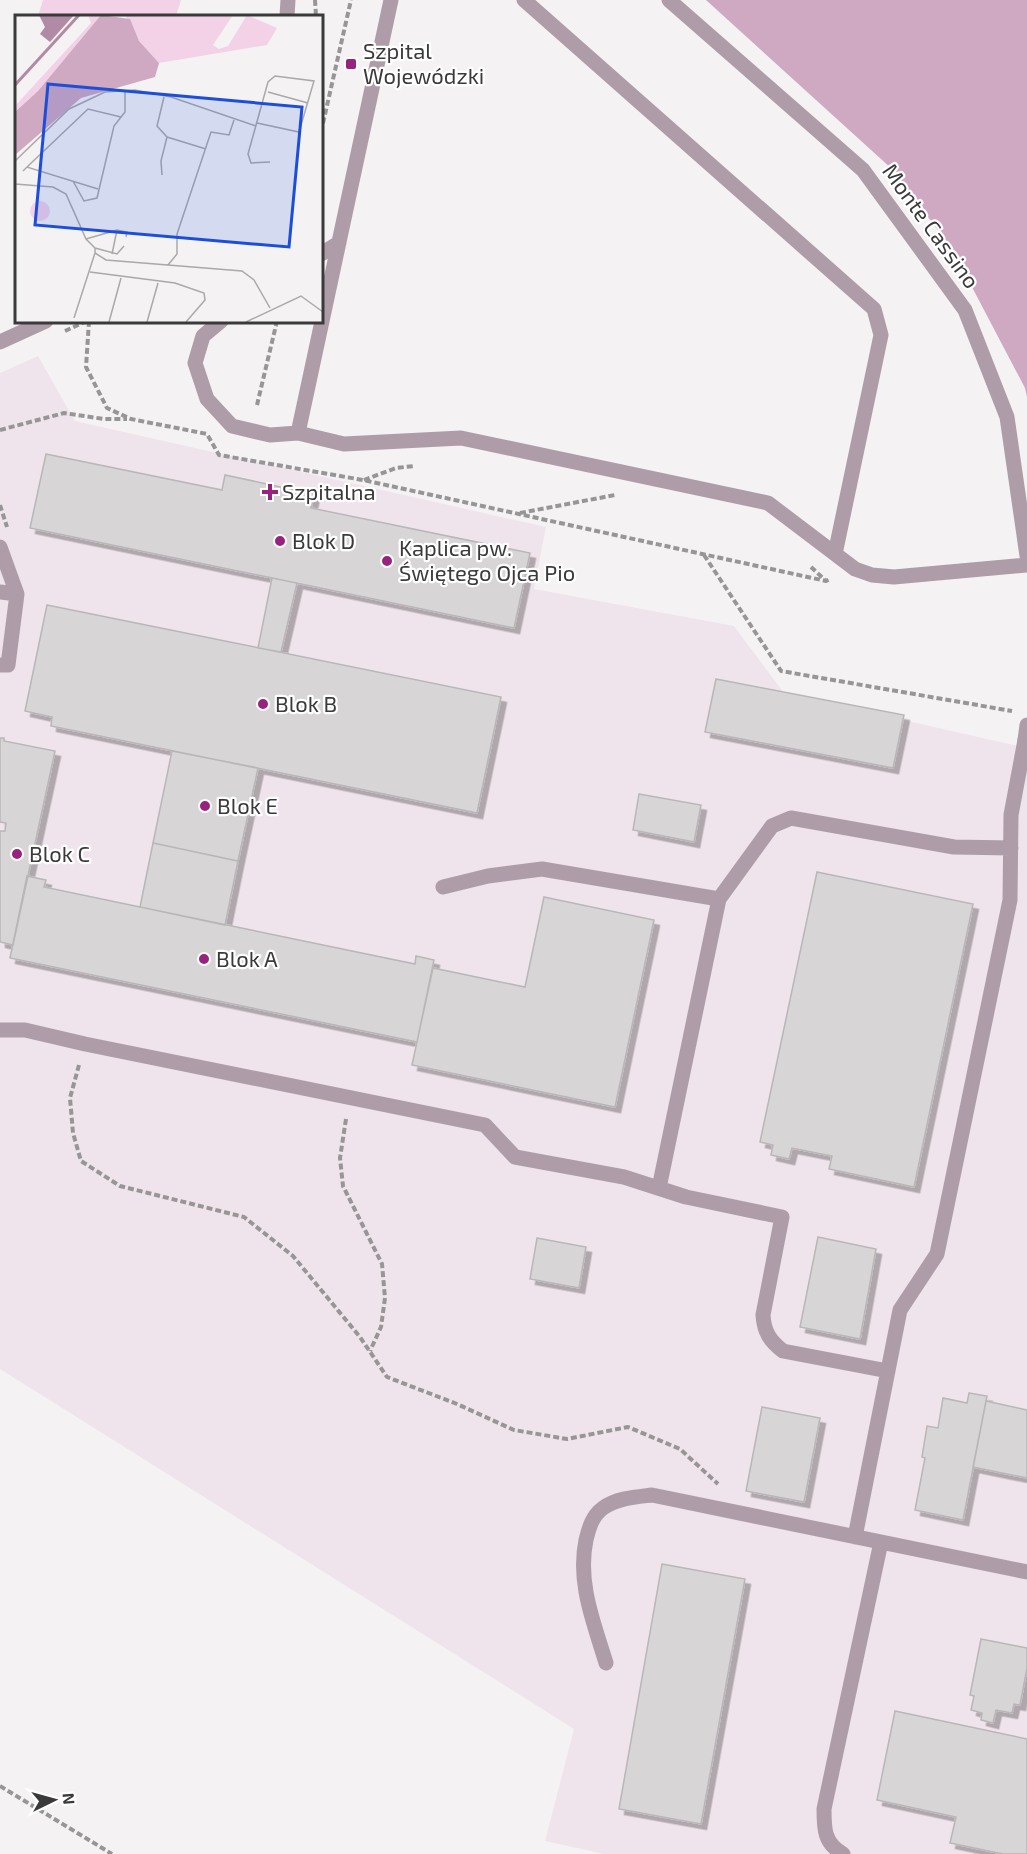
<svg xmlns="http://www.w3.org/2000/svg" width="1027" height="1854" viewBox="0 0 1027 1854" font-family="'Exo 2',sans-serif">
<style>
.built{fill:#efe4eb}
.green{fill:#f3d2e8}
.forest{fill:#cfa8c2}
.building{fill:#d8d5d6;stroke:#b9b6b8;stroke-width:1.5;filter:url(#shadow)}
.lines{fill:none;stroke-linecap:round;stroke-linejoin:round}
.path{stroke:#979596;stroke-width:4;stroke-dasharray:6 3;stroke-linecap:butt}
.service{stroke:#ae9da8;stroke-width:15}
.minor{stroke:#ae9da8;stroke-width:15}
.poi-dot{fill:#98237f;stroke:#fff;stroke-width:2}
.labels{text-anchor:middle;stroke-width:4.5;stroke-linejoin:round;paint-order:stroke}
.poi-label{font-size:22px;fill:#3b3a3b;stroke:#fff;text-anchor:start}
.street-label{font-size:22px;fill:#3b3a3b;stroke:#fff}
.inset-river{fill:none;stroke:#b18ba5;stroke-width:3}
.inset-road{fill:none;stroke:#aba8aa;stroke-width:1.5}
.view{fill:#1d4ed8;fill-opacity:0.15;stroke:#1d4ed8;stroke-width:3}
.inset-edge{fill:none;stroke:#3b3a3b;stroke-width:3}
</style>
<defs>
<filter id="shadow"><feDropShadow dx="5.5" dy="5.5" stdDeviation="0" flood-color="#0004"/></filter>
</defs>
<rect width="100%" height="100%" fill="#f5f2f4"/>
<path class="built" d="M38,356l37,65 471,106 -12,62 200,37 50,67 243,55v1106h-423l-59,-13 29,-112 -574,-360v-996z"/>
<path class="green" d="M43,0h138l-5,16h-138z"/>
<path class="forest" d="M706,0h321v397l-2,-9 -73,-139 -60,-80z"/>
<path class="building" d="M46,454l176,36 3,-15 89,19 -3,14 219,45 -16,75 -484,-100z
M272,578l25,5 -16,69 -23,-4z
M47,605l454,92 -24,116 -426,-87 1,-9 -27,-6z
M716,679l188,36 -11,53 -188,-36z
M0,738h4v3l51,10 -42,194 -13,-3v-111h5l1,-8 -6,-1z
M172,751l86,17 -20,93 -85,-18z
M639,794l62,11 -7,37 -61,-12z
M153,843l85,18 -13,64 -85,-18z
M817,872l156,32 -59,283 -85,-18 3,-13 -40,-8 -3,11 -18,-4 2,-10 -13,-3z
M27,876l19,4 -2,7 96,20 275,57 1,-8 18,4 -17,82 -407,-84z
M544,897l110,23 -39,187 -203,-42 21,-97 92,19z
M818,1237l58,12 -16,90 -60,-12z
M537,1238l49,9 -7,41 -49,-9z
M969,1393l18,3 -24,124 -48,-10 10,-52 -3,-1 5,-31 11,2 5,-30 24,5z
M986,1401l41,9v68l-54,-11z
M762,1407l58,11 -16,84 -58,-11z
M662,1564l83,15 -44,245 -82,-15z
M981,1639l46,9v20l-7,37 -6,-1 -2,9 -16,-3 -3,13 -12,-3 1,-7 -11,-3 3,-14 -4,-1z
M895,1711l132,28v115h-24l-53,-11 6,-26 -79,-17z"/>
<g class="lines">
<path class="path" d="M315,0l1,16
M321,132l30,-132
M89,321l-3,46 21,41 24,11 76,15 12,21 144,25 463,101 4,-2
M65,331l22,-10
M257,405l20,-84
M0,430l64,-17 40,6h23
M364,480l32,-12 18,-2
M0,505l7,22
M520,513l95,-18
M704,555l77,116 231,40
M811,567l14,13
M79,1065l-9,33 3,35 8,28 39,25 124,31 49,39 67,81 27,40 70,27 57,26 53,9 61,-12 52,22 38,35
M346,1119l-6,39 3,28 39,78 3,34 -4,29 -11,24
M0,1786l112,68"/>
<path class="service" d="M524,0l350,309 7,26 -46,219
M321,254l18,-11
M221,321l-18,15 -8,27 12,36 25,27 38,9 28,-2 46,11 117,-6 307,65 87,66 17,6 22,2 133,-12
M298,433l93,-433
M0,547l17,47 -9,71h-8
M0,592l17,2
M443,887l45,-11 54,-7 177,30 53,-73 19,-8 163,29 57,1
M0,1030h25l60,14 400,81 30,32 109,20 62,20 96,20 -19,98c1,17 7,26 20,36l105,20
M659,1188l60,-289
M855,1537l45,-227 37,-56 73,-354 1,-85 14,-75
M606,1663c-12,-40 -29,-80 -20,-123 3,-12 6,-24 17,-32 14,-10 32,-11 49,-13l375,77
M843,1854c-19,-11 -19,-25 -19,-45l57,-267"/>
<path class="minor" d="M669,0l194,170 102,140 42,107 20,139
M287,16l1,-16
M0,342l46,-21
M1025,740l2,-15"/>
</g>
<g class="poi-dot">
<rect x="345" y="58" width="12" height="12" rx="3"/>
<path d="M267 483h6v6h6v6h-6v6h-6v-6h-6v-6h6z"/>
<circle cx="280" cy="541" r="6"/>
<circle cx="387" cy="561" r="6"/>
<circle cx="263" cy="704" r="6"/>
<circle cx="205" cy="806" r="6"/>
<circle cx="17" cy="854" r="6"/>
<circle cx="204" cy="959" r="6"/>
</g>
<g class="labels">
<g class="poi-label">
<text x="363" y="59">Szpital<tspan x="363" dy="25">Wojewódzki</tspan></text>
<text x="282" y="500">Szpitalna</text>
<text x="292" y="549">Blok D</text>
<text x="399" y="556">Kaplica pw.<tspan x="399" dy="25">Świętego Ojca Pio</tspan></text>
<text x="275" y="712">Blok B</text>
<text x="217" y="814">Blok E</text>
<text x="29" y="862">Blok C</text>
<text x="216" y="967">Blok A</text>
</g>
<g class="street-label">
<text transform="translate(931 226) rotate(54)" y="8">Monte Cassino</text>
</g>
</g>
<g transform="translate(15 15)">
<rect width="308" height="308" fill="#f5f2f4"/>
<path d="M73,0h13l-63,76 -23,21v-6l76,-83zM110,0h108l-20,30 6,4 9,-3 19,-31 30,13 -10,17 -108,18 -20,-22zM15 196a10 10 0 1 1 20 0a10 10 0 1 1-20 0Z" fill="#f3d2e8"/>
<path d="M86,0l29,4 9,22 20,22 -4,14 -74,21 -66,57v-43l23,-21z" fill="#cfa8c2"/>
<path d="M24,0h35l-24,27 -10,-8 5,-7z" fill="#b18ba5"/>
<path class="inset-river" d="M0,70l64,-70"/>
<path class="inset-road" d="M253,77l40,11M242,108l42,9 15,-51 -39,-5 -7,6 -20,72 3,9 19,-1M152,122l39,12M0,146l54,-52 36,-17 30,-2 36,7 85,29M12,152l61,-58 33,8M8,156l4,-4 71,22M147,160l-1,-14 6,-24 -10,-11 7,-29M58,166l11,20 13,-3 17,-72 11,-14v-21M0,169l38,3 13,7 20,45 9,9v5l11,7 136,11 12,9 16,28M71,224l31,-9 10,2 -1,5M80,233l22,6 7,-8M97,239l5,-24M153,250l9,-11v-20l34,-102 18,3 5,-15M75,257l85,11 29,10 1,7 -19,22M59,303l21,-65M94,307l12,-44M132,307l11,-39M231,307l55,-26 22,16"/>
<path class="view" d="M33,69l254,23 -13,140 -254,-22z"/>
<rect width="308" height="308" class="inset-edge"/>
</g>
<g transform="translate(54 1800) rotate(85)" stroke="#ffffff" stroke-width="4.5" paint-order="stroke">
<path d="M0-4.5L10 22L0 15L-10 22Z" fill="#3b3a3b"/>
<text y="-9" font-size="16" font-weight="bold" text-anchor="middle" fill="#3b3a3b">N</text>
</g>
</svg>
